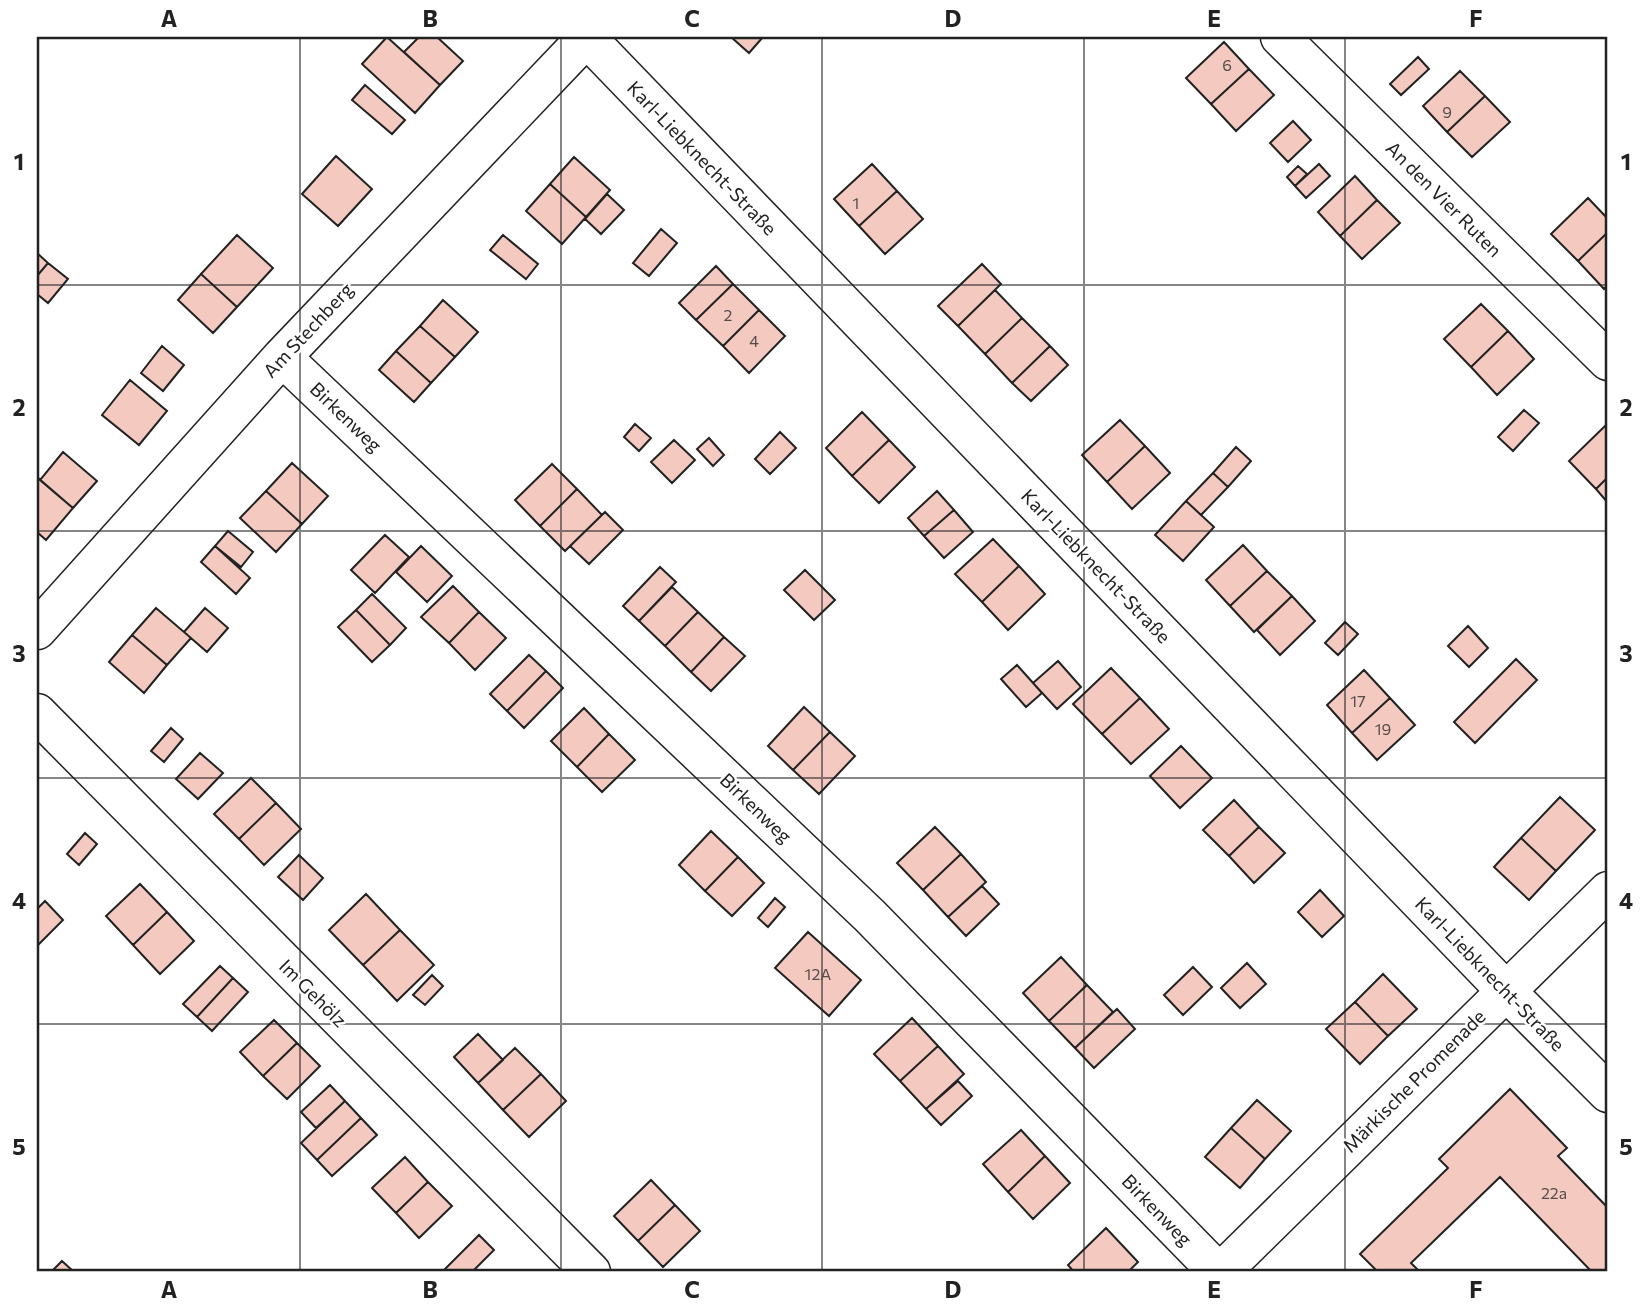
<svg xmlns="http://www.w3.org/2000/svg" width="1645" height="1309" viewBox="0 0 1645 1309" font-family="Commissioner,sans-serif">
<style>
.building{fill:#f3c9c0;stroke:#222;stroke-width:2}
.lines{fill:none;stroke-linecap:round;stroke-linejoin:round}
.minor-casing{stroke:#222;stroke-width:41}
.minor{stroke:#fff;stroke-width:38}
.grid{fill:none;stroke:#222;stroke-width:2;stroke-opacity:0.55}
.labels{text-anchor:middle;stroke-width:5;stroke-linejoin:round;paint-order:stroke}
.number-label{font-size:16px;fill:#564c4a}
.street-label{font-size:19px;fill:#222;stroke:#fff}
.neatline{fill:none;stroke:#222;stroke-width:2.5}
.grid-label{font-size:23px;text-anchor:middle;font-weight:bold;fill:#222}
</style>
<rect width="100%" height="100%" fill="#fff"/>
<path class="building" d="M387,37l53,48 -25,28 -53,-49z
M419,37h18l26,24 -23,24 -36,-33z
M731,37h32l-14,16z
M1224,42l25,27 -38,35 -25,-26z
M1418,57l11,12 -28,26 -11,-11z
M1249,69l25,26 -38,36 -25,-27z
M1460,71l25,25 -38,36 -24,-26z
M365,85l40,35 -13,14 -40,-34z
M1485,96l25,26 -38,35 -25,-25z
M1293,121l18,19 -23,22 -18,-19z
M336,156l36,33 -34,37 -36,-32z
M574,157l36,33 -24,27 -36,-33z
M872,164l25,27 -38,35 -25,-27z
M1319,164l11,12 -24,22 -11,-12z
M1298,166l9,8 -12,12 -8,-9z
M1355,176l22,24 -37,36 -22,-24z
M550,184l36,33 -24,27 -36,-33z
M897,191l26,28 -38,35 -26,-28z
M607,194l17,16 -23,24 -16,-15z
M1588,198l20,21v13l-30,29 -27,-27z
M1377,200l23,23 -38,36 -22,-23z
M661,229l16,14 -28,33 -16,-13z
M1608,232v53l-4,4 -26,-28z
M237,235l36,33 -36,39 -36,-33z
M503,235l35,29 -12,15 -36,-29z
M37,253l11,10 -11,13z
M48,263l20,16 -20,24 -11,-9v-18z
M982,264l19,20 -43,42 -20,-20z
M716,266l17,18 -37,36 -17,-17z
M201,274l36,33 -24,26 -35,-33z
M733,284l26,26 -36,36 -27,-26z
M995,290l27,28 -37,36 -27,-28z
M443,300l35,32 -23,25 -35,-31z
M1481,304l27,27 -37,36 -27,-28z
M759,310l26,26 -36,37 -26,-27z
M1022,318l28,28 -38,37 -27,-29z
M420,326l35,31 -24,26 -35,-32z
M1508,331l26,28 -37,36 -26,-28z
M162,346l22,19 -21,26 -22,-18z
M1050,346l18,19 -37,36 -19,-18z
M396,351l35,32 -17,19 -35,-32z
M130,380l37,31 -28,34 -37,-30z
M1524,410l15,13 -26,28 -15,-14z
M862,412l27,28 -37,36 -26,-28z
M1120,420l25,26 -38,36 -25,-27z
M635,424l16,14 -12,13 -15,-14z
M1606,425l2,3v49l-12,12 -27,-28z
M780,432l16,16 -26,26 -15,-15z
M709,438l15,17 -11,11 -16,-17z
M674,440l21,20 -23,23 -21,-21z
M889,440l26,27 -36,36 -27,-27z
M1145,446l25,27 -38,36 -25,-27z
M1236,447l15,14 -23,26 -15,-14z
M63,452l34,29 -24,27 -33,-28z
M292,463l36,33 -26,28 -36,-33z
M552,464l25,25 -37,37 -25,-26z
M1213,473l15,14 -27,28 -15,-14z
M37,477l36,31 -27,32 -9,-8z
M1608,477v26l-12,-14z
M577,489l25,26 -37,36 -25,-25z
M266,491l36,33 -26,28 -36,-34z
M937,491l17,19 -30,26 -16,-18z
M1186,501l28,26 -31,34 -28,-26z
M954,510l19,22 -29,26 -20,-22z
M605,512l18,18 -34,34 -19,-18z
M228,531l25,21 -12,15 -26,-21z
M385,535l24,22 -34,36 -24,-23z
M993,539l26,27 -37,36 -27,-28z
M1243,545l24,26 -37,35 -24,-26z
M215,546l35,32 -14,16 -35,-32z
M421,546l31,30 -25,26 -31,-30z
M1019,566l26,28 -37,36 -26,-28z
M660,567l16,15 -37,39 -16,-15z
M805,570l30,30 -21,20 -30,-30z
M1267,571l25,25 -38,36 -24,-26z
M453,586l26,26 -30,31 -28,-26z
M672,587l26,25 -33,34 -26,-25z
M372,594l34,34 -16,17 -34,-35z
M1292,596l23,25 -35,34 -23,-25z
M156,608l35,30 -24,27 -35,-30z
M205,608l23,20 -21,24 -23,-20z
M356,610l34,35 -18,17 -34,-35z
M479,612l27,26 -31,32 -26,-27z
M698,612l26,25 -33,35 -26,-26z
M1345,622l13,12 -20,21 -13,-12z
M1468,626l20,22 -19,19 -21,-21z
M132,635l35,30 -23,28 -35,-31z
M724,637l21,19 -34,35 -20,-19z
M529,655l17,16 -39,40 -17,-17z
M1516,659l21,21 -62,63 -21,-21z
M1058,661l23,26 -24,22 -24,-26z
M1017,665l25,28 -16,14 -25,-28z
M1111,668l29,30 -38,36 -29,-30z
M1364,670l26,28 -38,35 -25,-28z
M546,671l17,17 -39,40 -17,-17z
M1140,698l29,31 -38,35 -29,-30z
M1390,698l25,27 -38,35 -25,-27z
M804,707l26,25 -37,38 -25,-24z
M584,708l25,26 -32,33 -26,-26z
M171,728l12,11 -19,23 -13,-11z
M830,732l25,24 -36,38 -26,-24z
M609,734l26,26 -33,32 -25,-25z
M1181,746l31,32 -32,30 -30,-32z
M200,753l23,20 -25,26 -22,-20z
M251,778l25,25 -37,36 -25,-25z
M1560,797l35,33 -39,41 -35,-33z
M1234,800l25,27 -30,29 -26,-26z
M276,803l25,26 -37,36 -25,-26z
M935,827l26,27 -38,36 -26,-27z
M1259,827l26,26 -31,30 -25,-27z
M711,831l27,26 -33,34 -26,-26z
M85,833l12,11 -18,21 -12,-11z
M1521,838l35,33 -27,29 -35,-33z
M961,854l25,28 -38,35 -25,-27z
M299,855l24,23 -20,22 -25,-23z
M738,857l26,26 -32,33 -27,-25z
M140,884l27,28 -34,33 -27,-29z
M982,886l17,18 -33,32 -18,-19z
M1320,890l24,26 -22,21 -24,-25z
M366,894l34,36 -37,35 -34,-35z
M775,898l10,9 -17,20 -10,-9z
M45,901l18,19 -26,26v-37z
M167,912l27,29 -34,33 -27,-29z
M400,930l34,35 -37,36 -34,-36z
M808,932l53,48 -32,36 -54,-48z
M1061,957l26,28 -38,36 -26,-28z
M1247,963l19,21 -26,24 -19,-20z
M220,966l13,12 -36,39 -14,-13z
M1193,967l19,20 -29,28 -19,-20z
M1383,974l34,35 -29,27 -33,-34z
M432,975l11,11 -18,19 -12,-10z
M233,978l15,14 -36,39 -15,-14z
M1087,985l26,27 -38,36 -26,-27z
M1355,1002l33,34 -28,28 -34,-35z
M1117,1009l18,20 -41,39 -19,-20z
M912,1018l26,28 -38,35 -26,-27z
M274,1020l23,23 -34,33 -23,-24z
M478,1034l25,26 -25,23 -24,-26z
M297,1043l23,23 -33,33 -24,-23z
M938,1046l26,28 -38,35 -26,-28z
M515,1048l26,26 -38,36 -25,-27z
M541,1074l25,27 -37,36 -26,-27z
M958,1081l14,15 -31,29 -15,-16z
M330,1085l15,16 -29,27 -15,-16z
M1510,1089l57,59 -9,8 50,52v64h-16l-92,-95 -89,86 9,9h-42l-18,-18 88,-86 -9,-9z
M1257,1100l34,31 -26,28 -34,-31z
M345,1101l16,17 -44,42 -16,-17z
M361,1118l16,17 -45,41 -15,-16z
M1231,1128l34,31 -25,29 -35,-31z
M1021,1130l24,26 -37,36 -25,-28z
M1045,1156l25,27 -37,36 -25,-27z
M405,1157l23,25 -32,31 -24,-25z
M651,1180l24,25 -37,36 -24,-25z
M428,1182l24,24 -33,32 -23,-25z
M675,1205l25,26 -37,36 -25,-26z
M1106,1228l32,34 -10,10h-54l-6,-7z
M479,1235l15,15 -22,22h-30z
M62,1261l12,11h-23z"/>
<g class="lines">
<defs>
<path id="minor" d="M586,37l920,954 102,102
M1280,37l328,324
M282,357l588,559 348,356
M37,630l245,-273 305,-320
M37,713l554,559
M1221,1272l387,-381"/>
</defs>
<use href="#minor" class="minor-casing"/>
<use href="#minor" class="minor"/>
</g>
<path class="grid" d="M300,37v1235M561,37v1235M822,37v1235M1084,37v1235M1345,37v1235M37,285h1571M37,531h1571M37,778h1571M37,1024h1571"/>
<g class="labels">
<g class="number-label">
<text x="1227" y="71">6</text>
<text x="1447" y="118">9</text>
<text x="856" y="209">1</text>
<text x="728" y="321">2</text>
<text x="754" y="347">4</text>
<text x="1358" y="707">17</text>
<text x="1383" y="735">19</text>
<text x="818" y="980">12A</text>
<text x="1554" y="1199">22a</text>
</g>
<g class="street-label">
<text transform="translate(702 158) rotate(46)" y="7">Karl-Liebknecht-Straße</text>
<text transform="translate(1444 199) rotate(45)" y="7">An den Vier Ruten</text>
<text transform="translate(308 330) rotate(-47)" y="7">Am Stechberg</text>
<text transform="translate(346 417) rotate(44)" y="7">Birkenweg</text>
<text transform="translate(1096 566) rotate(46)" y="7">Karl-Liebknecht-Straße</text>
<text transform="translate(756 808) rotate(44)" y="7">Birkenweg</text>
<text transform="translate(1490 974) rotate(46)" y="7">Karl-Liebknecht-Straße</text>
<text transform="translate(313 993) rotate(45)" y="7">Im Gehölz</text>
<text transform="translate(1414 1081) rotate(-45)" y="7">Märkische Promenade</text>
<text transform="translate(1157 1210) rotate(46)" y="7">Birkenweg</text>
</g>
</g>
<rect width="1645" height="1309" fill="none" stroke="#ffffff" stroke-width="77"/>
<rect x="38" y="38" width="1568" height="1232" class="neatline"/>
<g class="grid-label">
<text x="169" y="27">A</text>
<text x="430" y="27">B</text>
<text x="692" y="27">C</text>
<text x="953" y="27">D</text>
<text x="1214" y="27">E</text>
<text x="1476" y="27">F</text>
<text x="19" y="170">1</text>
<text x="1626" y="170">1</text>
<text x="19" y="416">2</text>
<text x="1626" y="416">2</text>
<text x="19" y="662">3</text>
<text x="1626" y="662">3</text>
<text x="19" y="909">4</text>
<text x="1626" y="909">4</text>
<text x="19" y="1155">5</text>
<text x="1626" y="1155">5</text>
<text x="169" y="1298">A</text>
<text x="430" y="1298">B</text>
<text x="692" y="1298">C</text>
<text x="953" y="1298">D</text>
<text x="1214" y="1298">E</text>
<text x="1476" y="1298">F</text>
</g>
</svg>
